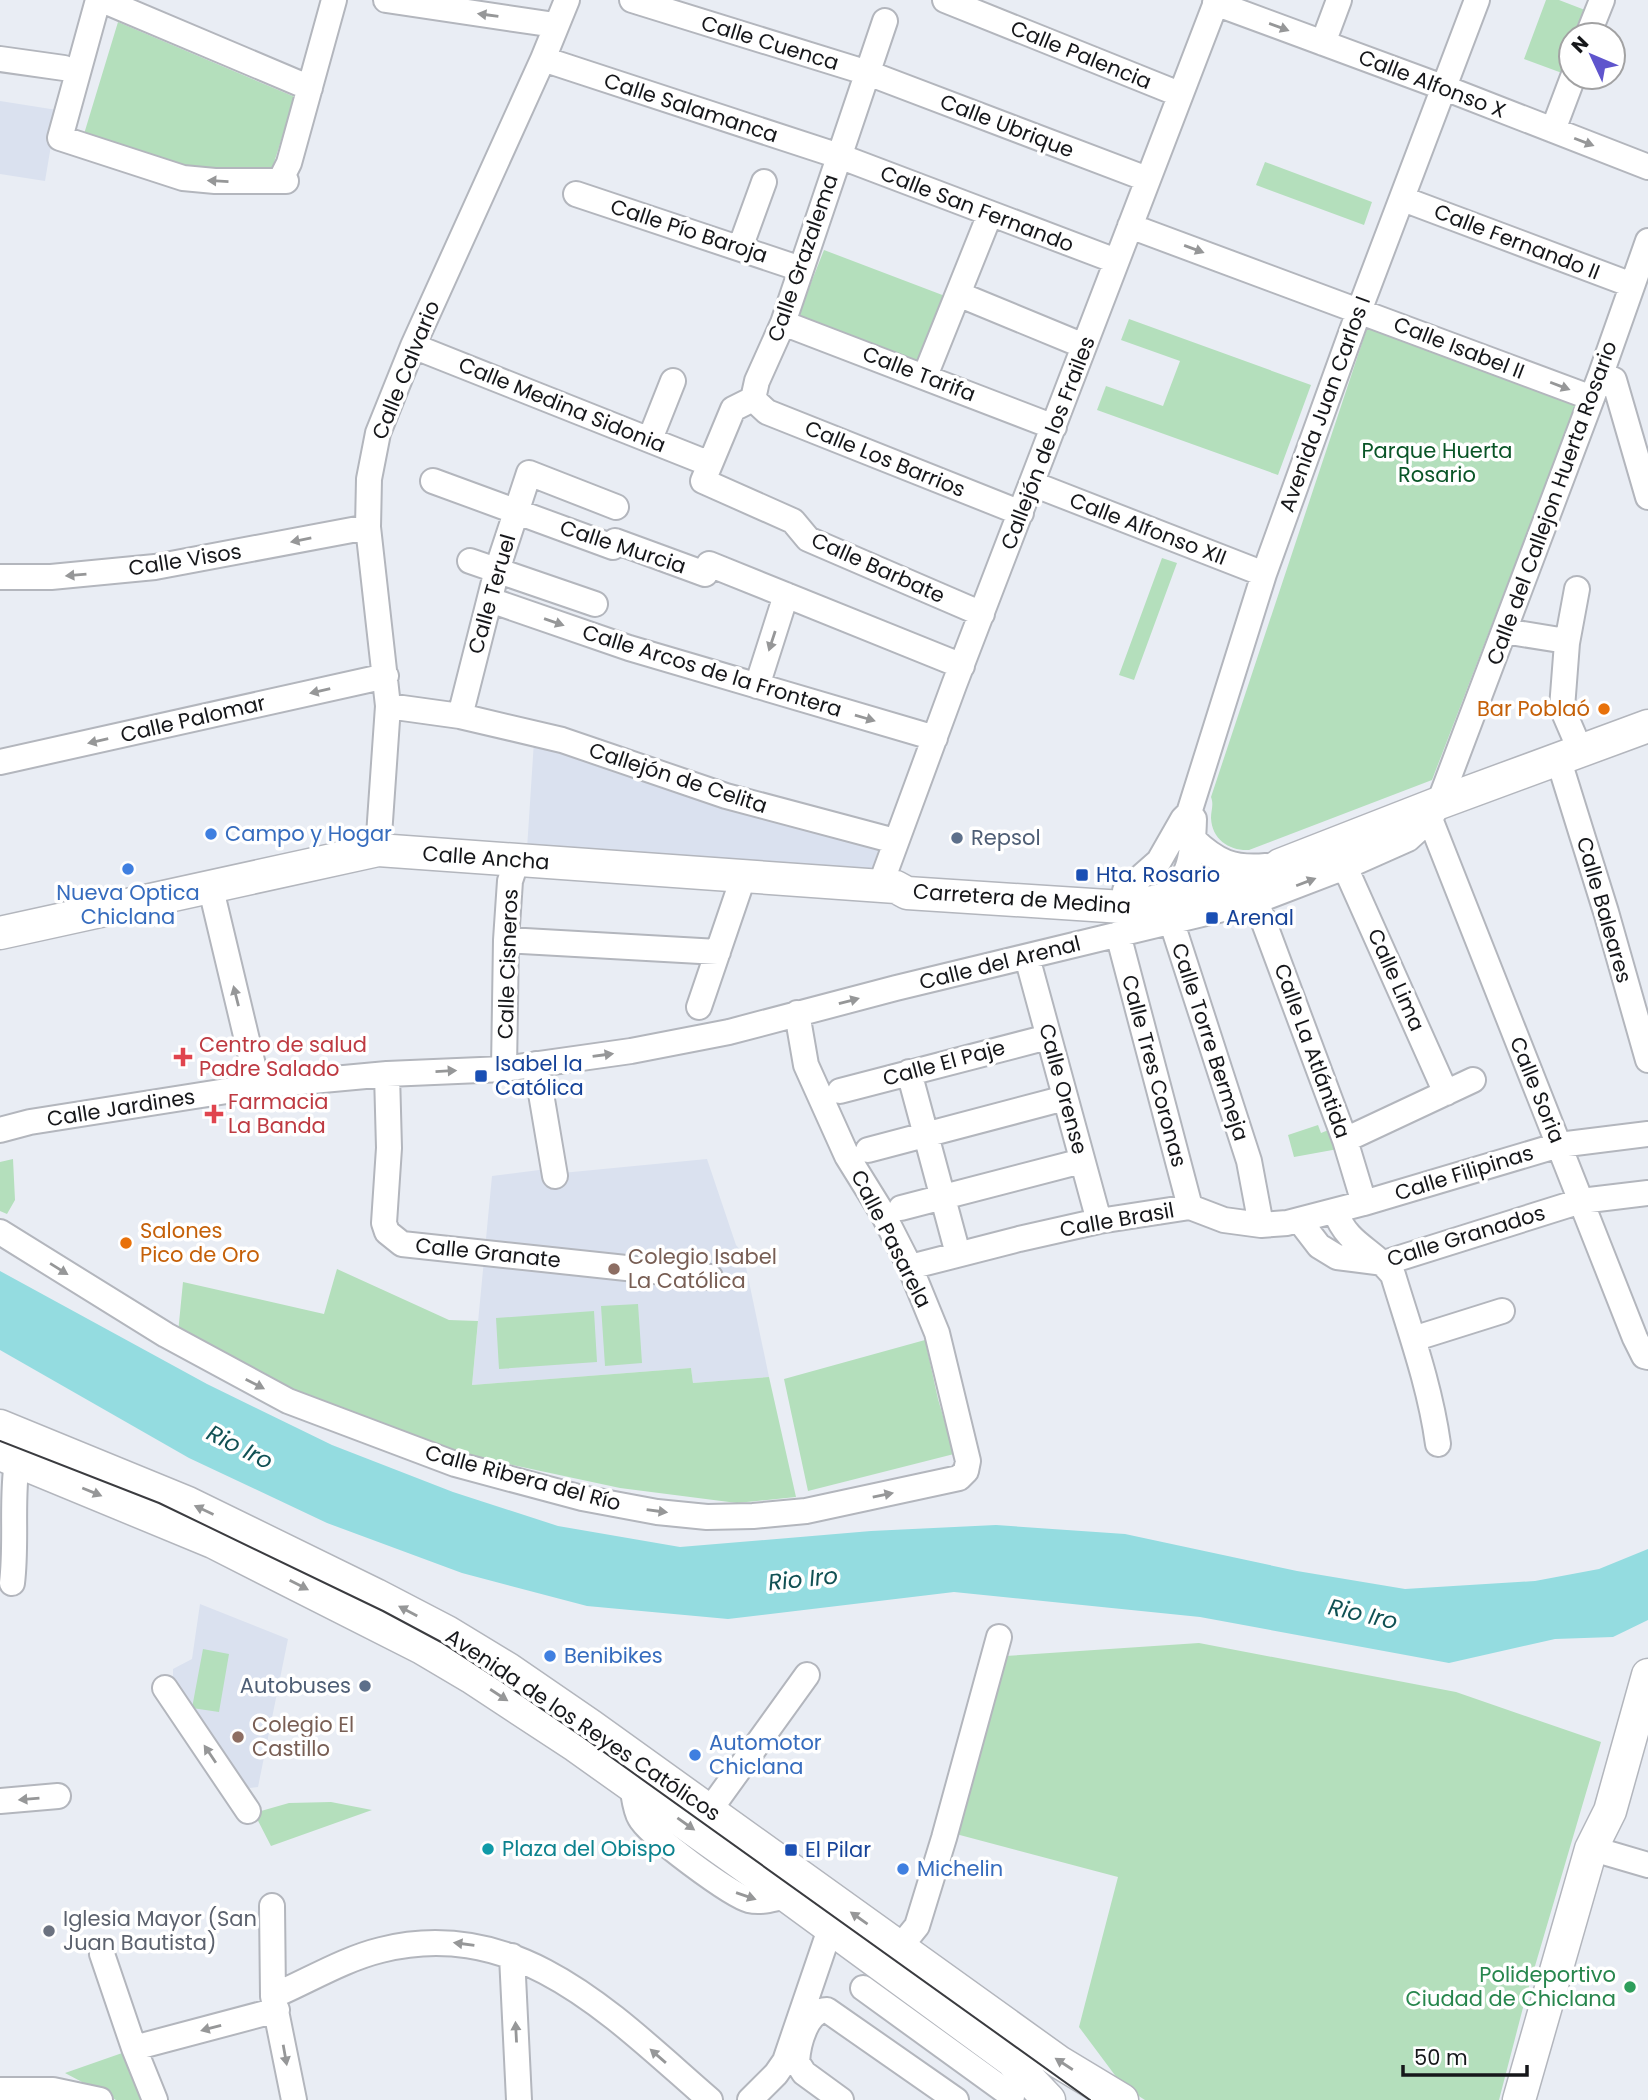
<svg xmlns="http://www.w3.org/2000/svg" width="1648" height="2100" viewBox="0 0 1648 2100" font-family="Poppins,sans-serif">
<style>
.built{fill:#dae1ef}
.green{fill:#b4dfbc}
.water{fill:#94dce0}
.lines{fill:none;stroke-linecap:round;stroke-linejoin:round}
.minor-casing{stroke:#b3b6bd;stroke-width:28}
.major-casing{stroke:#b3b6bd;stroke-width:35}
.minor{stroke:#fff;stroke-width:24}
.major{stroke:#fff;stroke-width:32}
.tram{stroke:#3b3c40;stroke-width:2}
.oneway{fill:#969798}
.food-dot{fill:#e8710a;stroke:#fff;stroke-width:2.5}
.shop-dot{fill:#3f7fe0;stroke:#fff;stroke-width:2.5}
.service-dot{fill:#5c6f8a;stroke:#fff;stroke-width:2.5}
.transit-dot{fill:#1a4fb4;stroke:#fff;stroke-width:2.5}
.health-dot{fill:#e0444e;stroke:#fff;stroke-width:2.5}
.education-dot{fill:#8d6e63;stroke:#fff;stroke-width:2.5}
.culture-dot{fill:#0f9aa8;stroke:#fff;stroke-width:2.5}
.worship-dot{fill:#6b7280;stroke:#fff;stroke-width:2.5}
.leisure-dot{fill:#2e9e5b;stroke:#fff;stroke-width:2.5}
.labels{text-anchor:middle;stroke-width:7;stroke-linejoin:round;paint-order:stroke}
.street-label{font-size:21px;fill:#16171a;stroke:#fff}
.park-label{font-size:21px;fill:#095527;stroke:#fff}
.food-label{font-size:21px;fill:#c56008;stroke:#fff;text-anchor:end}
.shop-label{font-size:21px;fill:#366cbe;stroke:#fff;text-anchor:start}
.service-label{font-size:21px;fill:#4e5e75;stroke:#fff;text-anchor:start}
.transit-label{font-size:21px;fill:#164399;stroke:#fff;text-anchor:start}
.health-label{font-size:21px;fill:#be3a42;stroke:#fff;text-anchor:start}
.education-label{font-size:21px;fill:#785e54;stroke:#fff;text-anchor:start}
.culture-label{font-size:21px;fill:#0d838f;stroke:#fff;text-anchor:start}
.worship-label{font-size:21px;fill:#5b616d;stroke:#fff;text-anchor:start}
.leisure-label{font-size:21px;fill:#27864d;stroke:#fff;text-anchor:end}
.water-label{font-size:23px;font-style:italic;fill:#115154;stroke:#fff}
</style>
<rect width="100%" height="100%" fill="#e9edf4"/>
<path class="built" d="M0,101l57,9 -12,71 -45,-7z
M534,741l347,102 -10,28 -344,-22z
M707,1159l29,86 7,8 26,124 -76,6 -2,-15 -219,17 20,-209 55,-7 15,4z
M200,1604l88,35 -30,148 -17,2 -68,-103v-17l19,-10z"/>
<path class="green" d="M1546,0h13l26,10 -9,25h-5v13l-9,25 -38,-14z
M118,22l177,75 -24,75 -78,-4 -109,-34z
M1265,162l107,40 -8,23 -108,-40z
M824,250l121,46 -27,69 -121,-47z
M1129,319l182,66 -33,90 -181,-65 9,-24 57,20 17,-45 -59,-21z
M1369,322l210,76 -147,382 -183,70c-19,1 -37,-10 -38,-32 0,-8 3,-13 0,-21z
M1162,558l15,5 -43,117 -15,-5z
M1318,1125l3,8 10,-4 7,20 -44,8 -6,-22z
M13,1159l2,41 -8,14 -7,-3v-49z
M337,1269l112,51 29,1 -6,64 219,-17 2,15 76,-6 27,120 -59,6 -117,-15 -173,-37 -156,-57 -113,-61 5,-51 141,32z
M638,1304l4,59 -37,3 -4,-60z
M594,1311l3,51 -98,7 -3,-51z
M925,1340l13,59 16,55 -146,37 -24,-112z
M1199,1643l257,49 145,50 -76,258 -26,100h-354l-22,-14 -44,-59 39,-150 -162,-43 49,-178z
M203,1649l26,5 -10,58 -27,-4z
M331,1802l41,8 -101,36 -17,-33 35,-10z
M125,2052l21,48h-30l-51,-27z"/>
<path class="water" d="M0,1271l207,113 125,61 121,47 105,34 122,21 191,-16 125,-6 129,9 172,37 108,18 130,-8 64,-12 49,-20v71l-35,17 -58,2 -106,24 -249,-46 -246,-25 -226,27 -141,-13 -125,-33 -135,-50 -138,-65 -189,-108z"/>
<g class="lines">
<defs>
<path id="minor" d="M98,0l-38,138 123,40 32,3h71
M102,0l208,88
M386,0l169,25
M632,0l236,73 279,106
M945,0l234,94
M1215,3l230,85 203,79
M1588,35l14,-35
M1323,43l16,-43
M0,59l64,9
M543,59l296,97 277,105
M1553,130l20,-53
M280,181l9,-18 45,-163
M576,194l225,75
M1403,199l229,86
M1130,226l462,172
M740,248l24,-66
M958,294l126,52
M783,323l271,104
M413,346l297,118
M1601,374l13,6 34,117
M925,376l65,-162
M753,399l-20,10 -30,72 90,40 15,18 174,75
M753,399l4,-18 26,-58 102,-302
M753,399l14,13 254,101
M650,439l23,-58
M433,481l180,66 2,-6 90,33 4,-10 253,102
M1033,484l231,90
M470,561l125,43
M0,577h51l104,-10 213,-40
M1577,589l-10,54 -5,65 19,44
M490,600l139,48 306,90
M1504,631l56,9 7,3
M757,686l29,-91
M388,706l72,10 102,24 164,56 169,45
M460,716l37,-146 32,-97 87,34
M1559,761l47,151 42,148
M0,762l386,-86
M1430,819l205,519 9,18 4,1
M1193,839c24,23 40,30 73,27
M378,850l10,-144 -20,-179 1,-48 9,-46 35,-87 130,-287 24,-59
M1345,867l101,226
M210,885l48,201
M880,886l74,-201 263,-685
M1125,891l34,-30 24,-42 6,-6 75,-239 95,-263 118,-311
M1152,898c39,-6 41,-46 42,-79l-5,-6
M1256,901l89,239 19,63
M1172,923l77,238 12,64
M1118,934l72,273
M506,940l212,12
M1027,957l72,264
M699,1007l44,-129
M536,1064l19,112
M504,1069l2,-129 4,-59 7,-21
M909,1072l49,182
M387,1074l2,74 -5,75 3,9 15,12 308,33
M840,1091l208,-54
M0,1130l30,-8 228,-36 129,-12 117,-5 127,-18 98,-19 167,-44 360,-87 89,-34 63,-28 22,-20 9,-16 162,-429 47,-133
M1345,1140l128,-60
M868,1150l197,-52
M901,1208l181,-47
M1335,1211c13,35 37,37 58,64 17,56 37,111 45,169
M1299,1220l20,26 18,11 47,6 197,-62 67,-8
M0,1232l166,103 122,66 167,63 127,34 75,14 50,5 46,-1 53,-5 153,-33 7,-7 2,-10 -31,-128 -27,-66 -27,-53 -36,-58 -41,-91 -9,-52
M910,1267l109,-28 80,-18 91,-14 34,13 37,5 26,-2 77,-20 195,-58 89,-11
M1413,1339l89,-28
M12,1583c5,-41 -1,-81 5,-122
M165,1688l83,123
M632,1786c2,10 3,24 8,32 8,16 92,78 109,82 12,3 25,-1 38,-4
M0,1801l58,-5
M709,1811l98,-136
M1607,1853l41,12
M272,1906l1,90 21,104
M900,1947l17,-21 27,-88 55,-201
M102,1954l32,94 21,52
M512,1956l7,144
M863,1988l149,108
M273,1996c35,-15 71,-37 108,-46 139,-35 234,68 329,150
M134,2048l143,-38
M0,2090h53l47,10
M750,2100l26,-26 9,-13 45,-132
M841,2100l-37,-27 -7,-11c1,-17 9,-52 30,-52l129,90"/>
<path id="major" d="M0,933l378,-83 518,37 11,6 216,14c41,-2 125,-17 157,-42l159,-62 209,-77
M0,1426l188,77 188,92 71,37 61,37 83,57 468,336 63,38
M0,1454l213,88 209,106 49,29 105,69 211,150 224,164 38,40
M1519,2100l72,-251 19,-38 38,-136"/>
</defs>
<use href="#minor" class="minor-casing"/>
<use href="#major" class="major-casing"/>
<use href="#minor" class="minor"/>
<use href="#major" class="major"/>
<path class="tram" d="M0,1441l159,62 224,108 58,31 66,43 76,52 507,363"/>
</g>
<defs><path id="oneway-solid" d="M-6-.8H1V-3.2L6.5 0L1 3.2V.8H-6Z" transform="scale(1.75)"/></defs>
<g class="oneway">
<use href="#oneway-solid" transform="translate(488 15) rotate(-172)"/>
<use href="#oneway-solid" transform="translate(1279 27) rotate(20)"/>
<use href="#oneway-solid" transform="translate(1584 142) rotate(21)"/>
<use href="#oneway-solid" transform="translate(218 181) rotate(-177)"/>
<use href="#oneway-solid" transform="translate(1194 249) rotate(20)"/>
<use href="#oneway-solid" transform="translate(1560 386) rotate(21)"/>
<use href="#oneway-solid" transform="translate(301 540) rotate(169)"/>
<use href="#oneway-solid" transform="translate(76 575) rotate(175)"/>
<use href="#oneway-solid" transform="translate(554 622) rotate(19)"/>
<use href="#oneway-solid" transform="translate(772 641) rotate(108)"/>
<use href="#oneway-solid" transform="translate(320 691) rotate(167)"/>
<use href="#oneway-solid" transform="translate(865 718) rotate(16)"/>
<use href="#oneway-solid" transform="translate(98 741) rotate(167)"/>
<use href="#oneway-solid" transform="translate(1306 882) rotate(-21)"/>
<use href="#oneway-solid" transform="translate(236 996) rotate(-104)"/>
<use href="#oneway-solid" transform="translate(849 1001) rotate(-15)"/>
<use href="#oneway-solid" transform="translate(603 1055) rotate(-8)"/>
<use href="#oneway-solid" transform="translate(446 1071) rotate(-3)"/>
<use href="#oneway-solid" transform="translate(59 1269) rotate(32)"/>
<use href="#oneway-solid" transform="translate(255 1384) rotate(27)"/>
<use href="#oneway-solid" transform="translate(92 1492) rotate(22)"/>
<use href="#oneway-solid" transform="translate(883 1495) rotate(-12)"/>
<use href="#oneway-solid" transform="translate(204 1510) rotate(-155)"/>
<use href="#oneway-solid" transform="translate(657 1511) rotate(8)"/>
<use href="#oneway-solid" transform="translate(299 1585) rotate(27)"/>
<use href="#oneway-solid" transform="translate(408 1611) rotate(-152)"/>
<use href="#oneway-solid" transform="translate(499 1695) rotate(33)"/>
<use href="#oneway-solid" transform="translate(210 1754) rotate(-124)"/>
<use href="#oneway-solid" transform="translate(29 1799) rotate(175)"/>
<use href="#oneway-solid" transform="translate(686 1824) rotate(35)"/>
<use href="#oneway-solid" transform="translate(746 1896) rotate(19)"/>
<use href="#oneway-solid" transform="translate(859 1918) rotate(-145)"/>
<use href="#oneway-solid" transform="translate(464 1944) rotate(-172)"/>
<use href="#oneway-solid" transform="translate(211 2028) rotate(165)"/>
<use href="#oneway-solid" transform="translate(516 2032) rotate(-93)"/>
<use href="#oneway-solid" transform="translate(285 2055) rotate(80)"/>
<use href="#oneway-solid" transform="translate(658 2056) rotate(-139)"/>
<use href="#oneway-solid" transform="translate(1064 2064) rotate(-147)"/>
</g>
<g class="food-dot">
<circle cx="1604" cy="709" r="7"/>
<circle cx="126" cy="1243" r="7"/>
</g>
<g class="shop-dot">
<circle cx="211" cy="834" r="7"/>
<circle cx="128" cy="869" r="7"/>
<circle cx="550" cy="1656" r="7"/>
<circle cx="695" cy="1755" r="7"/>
<circle cx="903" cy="1869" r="7"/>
</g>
<g class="service-dot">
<circle cx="957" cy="838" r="7"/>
<circle cx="365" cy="1686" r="7"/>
</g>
<g class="transit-dot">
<rect x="1075" y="868" width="14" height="14" rx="3.5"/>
<rect x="1205" y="911" width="14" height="14" rx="3.5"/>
<rect x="474" y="1069" width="14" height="14" rx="3.5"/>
<rect x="784" y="1843" width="14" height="14" rx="3.5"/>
</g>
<g class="health-dot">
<path d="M179.5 1046.5h7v7h7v7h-7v7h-7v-7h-7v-7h7z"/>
<path d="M210.5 1103.5h7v7h7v7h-7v7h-7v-7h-7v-7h7z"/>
</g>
<g class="education-dot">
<circle cx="614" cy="1269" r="7"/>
<circle cx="238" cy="1737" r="7"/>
</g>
<circle class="culture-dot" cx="488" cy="1849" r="7"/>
<circle class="worship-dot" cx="49" cy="1931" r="7"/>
<circle class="leisure-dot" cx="1630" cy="1987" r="7"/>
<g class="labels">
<g class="street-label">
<text transform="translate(770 43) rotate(17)" y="7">Calle Cuenca</text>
<text transform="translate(1081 55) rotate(22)" y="7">Calle Palencia</text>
<text transform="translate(1432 84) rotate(21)" y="7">Calle Alfonso X</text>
<text transform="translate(691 108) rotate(18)" y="7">Calle Salamanca</text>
<text transform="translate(1007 126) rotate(21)" y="7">Calle Ubrique</text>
<text transform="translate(977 209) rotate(21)" y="7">Calle San Fernando</text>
<text transform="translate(689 231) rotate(18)" y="7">Calle Pío Baroja</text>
<text transform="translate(1517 242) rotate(21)" y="7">Calle Fernando II</text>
<text transform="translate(803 258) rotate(-71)" y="7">Calle Grazalema</text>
<text transform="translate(1459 348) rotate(21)" y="7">Calle Isabel II</text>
<text transform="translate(406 370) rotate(-68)" y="7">Calle Calvario</text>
<text transform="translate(919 374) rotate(21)" y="7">Calle Tarifa</text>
<text transform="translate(1325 404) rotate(-70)" y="7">Avenida Juan Carlos I</text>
<text transform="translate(562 405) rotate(22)" y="7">Calle Medina Sidonia</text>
<text transform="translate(1048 443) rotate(-69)" y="7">Callejón de los Frailes</text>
<text transform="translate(885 459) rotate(22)" y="7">Calle Los Barrios</text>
<text transform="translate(1552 503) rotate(-70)" y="7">Calle del Callejon Huerta Rosario</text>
<text transform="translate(1148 529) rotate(21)" y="7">Calle Alfonso XII</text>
<text transform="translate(623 547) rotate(18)" y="7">Calle Murcia</text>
<text transform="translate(185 560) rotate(-9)" y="7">Calle Visos</text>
<text transform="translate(878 568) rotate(24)" y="7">Calle Barbate</text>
<text transform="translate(492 594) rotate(-74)" y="7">Calle Teruel</text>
<text transform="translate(712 671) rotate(17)" y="7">Calle Arcos de la Frontera</text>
<text transform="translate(193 719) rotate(-13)" y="7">Calle Palomar</text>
<text transform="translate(678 778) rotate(18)" y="7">Callejón de Celita</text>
<text transform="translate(486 858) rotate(4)" y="7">Calle Ancha</text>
<text transform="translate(1022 899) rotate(4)" y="7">Carretera de Medina</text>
<text transform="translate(1604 910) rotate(74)" y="7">Calle Baleares</text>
<text transform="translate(1000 963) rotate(-14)" y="7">Calle del Arenal</text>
<text transform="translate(508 964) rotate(-88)" y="7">Calle Cisneros</text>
<text transform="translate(1396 980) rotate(66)" y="7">Calle Lima</text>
<text transform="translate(1210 1042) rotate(72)" y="7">Calle Torre Bermeja</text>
<text transform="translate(1312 1051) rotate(70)" y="7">Calle La Atlántida</text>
<text transform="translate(944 1063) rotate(-15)" y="7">Calle El Paje</text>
<text transform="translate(1154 1071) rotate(75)" y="7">Calle Tres Coronas</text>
<text transform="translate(1063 1089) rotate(75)" y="7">Calle Orense</text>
<text transform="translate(1537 1090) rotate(68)" y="7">Calle Soria</text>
<text transform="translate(121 1108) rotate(-9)" y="7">Calle Jardines</text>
<text transform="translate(1464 1173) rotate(-17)" y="7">Calle Filipinas</text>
<text transform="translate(1117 1220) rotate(-10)" y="7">Calle Brasil</text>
<text transform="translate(1466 1236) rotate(-17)" y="7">Calle Granados</text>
<text transform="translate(891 1239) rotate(63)" y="7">Calle Pasarela</text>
<text transform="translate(488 1253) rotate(6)" y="7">Calle Granate</text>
<text transform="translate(523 1478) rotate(15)" y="7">Calle Ribera del Río</text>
<text transform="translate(583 1725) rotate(34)" y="7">Avenida de los Reyes Católicos</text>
</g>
<g class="park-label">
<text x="1437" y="458">Parque Huerta<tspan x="1437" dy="24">Rosario</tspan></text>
</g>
<g class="food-label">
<text x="1590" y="716">Bar Poblaó</text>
<text x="140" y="1238" text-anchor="start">Salones<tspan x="140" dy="24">Pico de Oro</tspan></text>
</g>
<g class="shop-label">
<text x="225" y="841">Campo y Hogar</text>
<text x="128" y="900" text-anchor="middle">Nueva Optica<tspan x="128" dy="24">Chiclana</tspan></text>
<text x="564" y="1663">Benibikes</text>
<text x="709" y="1750">Automotor<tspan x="709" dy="24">Chiclana</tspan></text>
<text x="917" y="1876">Michelin</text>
</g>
<g class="service-label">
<text x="971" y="845">Repsol</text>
<text x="351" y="1693" text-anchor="end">Autobuses</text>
</g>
<g class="transit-label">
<text x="1096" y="882">Hta. Rosario</text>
<text x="1226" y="925">Arenal</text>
<text x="495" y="1071">Isabel la<tspan x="495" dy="24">Católica</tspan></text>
<text x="805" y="1857">El Pilar</text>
</g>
<g class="health-label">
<text x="199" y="1052">Centro de salud<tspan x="199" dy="24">Padre Salado</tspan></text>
<text x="228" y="1109">Farmacia<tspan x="228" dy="24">La Banda</tspan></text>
</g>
<g class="education-label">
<text x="628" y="1264">Colegio Isabel<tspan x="628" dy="24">La Católica</tspan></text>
<text x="252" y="1732">Colegio El<tspan x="252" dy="24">Castillo</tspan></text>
</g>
<g class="culture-label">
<text x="502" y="1856">Plaza del Obispo</text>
</g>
<g class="worship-label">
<text x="63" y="1926">Iglesia Mayor (San<tspan x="63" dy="24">Juan Bautista)</tspan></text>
</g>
<g class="leisure-label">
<text x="1616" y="1982">Polideportivo<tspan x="1616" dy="24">Ciudad de Chiclana</tspan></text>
</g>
<g class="water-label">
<text transform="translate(240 1447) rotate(27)" y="8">Rio Iro</text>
<text transform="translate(803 1579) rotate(-6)" y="8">Rio Iro</text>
<text transform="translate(1363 1614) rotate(13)" y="8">Rio Iro</text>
</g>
</g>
<g transform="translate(1592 56) rotate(314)"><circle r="33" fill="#ffffff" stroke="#a2a2a3" stroke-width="2"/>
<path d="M0-5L12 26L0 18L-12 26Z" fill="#5f55cd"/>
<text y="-10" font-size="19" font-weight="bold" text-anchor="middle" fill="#16171a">N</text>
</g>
<path d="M1403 2065v10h124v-10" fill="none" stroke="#16171a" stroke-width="3.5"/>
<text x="1414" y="2065" font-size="21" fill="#16171a" stroke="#ffffff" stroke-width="5" paint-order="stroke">50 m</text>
</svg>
